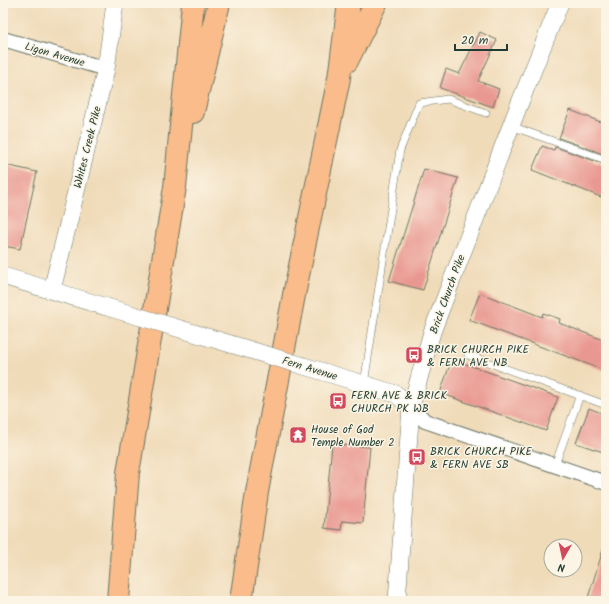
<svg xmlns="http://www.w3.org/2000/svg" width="609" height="604" viewBox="0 0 609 604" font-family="Kalam,sans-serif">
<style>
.building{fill:#e99891}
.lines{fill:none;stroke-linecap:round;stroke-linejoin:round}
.service-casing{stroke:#687463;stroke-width:8}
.minor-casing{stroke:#687463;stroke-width:16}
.tertiary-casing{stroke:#687463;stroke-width:18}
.motorway-casing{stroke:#687463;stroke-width:24}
.service{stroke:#fff;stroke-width:7}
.minor{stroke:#fff;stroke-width:14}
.tertiary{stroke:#fff;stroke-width:17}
.motorway{stroke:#f9bc8a;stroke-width:22}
.tertiary-bridge-casing{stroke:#687463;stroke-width:18;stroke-linecap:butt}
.tertiary-bridge{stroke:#fff;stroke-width:17}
.labels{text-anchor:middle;stroke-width:3;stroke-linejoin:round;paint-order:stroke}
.street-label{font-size:11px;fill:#1f3d34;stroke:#fcf5e5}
.poi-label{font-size:11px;fill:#1f3d34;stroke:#fcf5e5;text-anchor:start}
</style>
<rect width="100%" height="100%" fill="#fcf5e5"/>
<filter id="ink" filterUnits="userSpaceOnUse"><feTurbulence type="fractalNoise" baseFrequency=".025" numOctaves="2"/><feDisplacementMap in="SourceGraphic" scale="8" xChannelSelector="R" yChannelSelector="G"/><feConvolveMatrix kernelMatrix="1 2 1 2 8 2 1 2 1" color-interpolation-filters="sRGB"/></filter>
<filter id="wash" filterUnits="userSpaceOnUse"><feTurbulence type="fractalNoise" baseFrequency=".012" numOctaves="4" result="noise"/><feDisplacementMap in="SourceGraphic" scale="16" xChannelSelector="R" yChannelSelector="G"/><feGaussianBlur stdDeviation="0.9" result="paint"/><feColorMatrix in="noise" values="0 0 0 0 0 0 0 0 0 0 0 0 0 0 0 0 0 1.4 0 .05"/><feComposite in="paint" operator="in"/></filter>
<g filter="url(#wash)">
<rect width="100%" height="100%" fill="#f0dbb9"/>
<g id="blocks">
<path class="building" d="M480,32l17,8 -19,41 21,8 -6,18 -53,-19 6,-19 13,5z
M570,110l36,14v31l-47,-17z
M542,146l12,4 1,-3 51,18v34l-74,-29z
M5,165l32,7 -17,77 -17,-3v-74z
M424,169l34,9 -35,112 -34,-9z
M480,293l62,24 1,-4 17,6 -1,4 47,18v30l-137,-51z
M452,359l106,38 -12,34 -106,-38z
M589,408l17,7v38l-30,-10z
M332,444l38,3 -7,76 -21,-2 -1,9 -17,-2z
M603,550l3,1v50h-19z"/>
</g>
</g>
<g filter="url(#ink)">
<use href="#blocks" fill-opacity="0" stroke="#687463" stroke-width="1"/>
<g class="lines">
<defs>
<path id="service" d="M511,126l95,34
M468,355l138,50
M364,384l36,-234 19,-47 29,-4 38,14
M555,465l25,-70
M398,598l21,3"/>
<path id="minor" d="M3,39l103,30
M411,407l14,14 181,62"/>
<path id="tertiary" d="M3,276l104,31
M52,290l54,-221 9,-66
M324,372l72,22 15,13
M397,601l14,-194 21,-75 87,-227 41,-102"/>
<path id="motorway" d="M347,61l29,-58
M193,112l26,-109
M118,601l10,-128 47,-286 18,-184
M241,601l16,-109 37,-197 45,-217 10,-75"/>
</defs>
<use href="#service" class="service-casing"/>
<use href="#minor" class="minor-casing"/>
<use href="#tertiary" class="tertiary-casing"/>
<use href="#motorway" class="motorway-casing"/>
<use href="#service" class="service"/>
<use href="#minor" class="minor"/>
<use href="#tertiary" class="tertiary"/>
<use href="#motorway" class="motorway"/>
<defs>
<path id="tertiary-bridge" d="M107,307l217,65"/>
</defs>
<use href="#tertiary-bridge" class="tertiary-bridge-casing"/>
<use href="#tertiary-bridge" class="tertiary-bridge"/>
</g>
</g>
<defs>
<symbol id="bus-square" viewBox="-11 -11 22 22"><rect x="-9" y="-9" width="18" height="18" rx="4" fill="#d1495b" stroke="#fcf5e5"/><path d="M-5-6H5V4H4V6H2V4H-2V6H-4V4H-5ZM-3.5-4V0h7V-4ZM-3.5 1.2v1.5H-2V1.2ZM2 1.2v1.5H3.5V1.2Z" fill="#fff"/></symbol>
<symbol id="temple-square" viewBox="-11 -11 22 22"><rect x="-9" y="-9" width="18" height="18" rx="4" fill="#d1495b" stroke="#fcf5e5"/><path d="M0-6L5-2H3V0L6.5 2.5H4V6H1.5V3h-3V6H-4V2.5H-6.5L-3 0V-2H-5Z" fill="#fff"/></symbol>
</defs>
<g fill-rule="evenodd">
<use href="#bus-square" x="404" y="345" width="20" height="20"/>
<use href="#bus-square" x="328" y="391" width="20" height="20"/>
<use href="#temple-square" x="288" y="425" width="20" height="20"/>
<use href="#bus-square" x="407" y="447" width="20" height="20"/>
</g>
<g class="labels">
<g class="street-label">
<text transform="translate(55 54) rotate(16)" y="4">Ligon Avenue</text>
<text transform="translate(87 147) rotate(-76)" y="4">Whites Creek Pike</text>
<text transform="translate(447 294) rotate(-70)" y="4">Brick Church Pike</text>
<text transform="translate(310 368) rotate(17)" y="4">Fern Avenue</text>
</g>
<g class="poi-label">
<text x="427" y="353">BRICK CHURCH PIKE<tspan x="427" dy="13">&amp; FERN AVE NB</tspan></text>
<text x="351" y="399">FERN AVE &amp; BRICK<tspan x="351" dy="13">CHURCH PK WB</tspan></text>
<text x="311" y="433">House of God<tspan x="311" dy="13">Temple Number 2</tspan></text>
<text x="430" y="455">BRICK CHURCH PIKE<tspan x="430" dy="13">&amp; FERN AVE SB</tspan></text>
</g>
</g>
<rect width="609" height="604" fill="none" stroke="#fcf5e5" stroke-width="16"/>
<g transform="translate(563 558) rotate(189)"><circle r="19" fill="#fcf5e5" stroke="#a4ab9e"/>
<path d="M0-3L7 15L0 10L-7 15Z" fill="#d1495b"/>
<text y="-6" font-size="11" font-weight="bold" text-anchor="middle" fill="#1f3d34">N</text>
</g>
<path d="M455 44v6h52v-6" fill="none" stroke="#1f3d34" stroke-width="2"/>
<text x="461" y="44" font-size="12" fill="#1f3d34" stroke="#fcf5e5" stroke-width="3" paint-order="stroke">20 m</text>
</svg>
